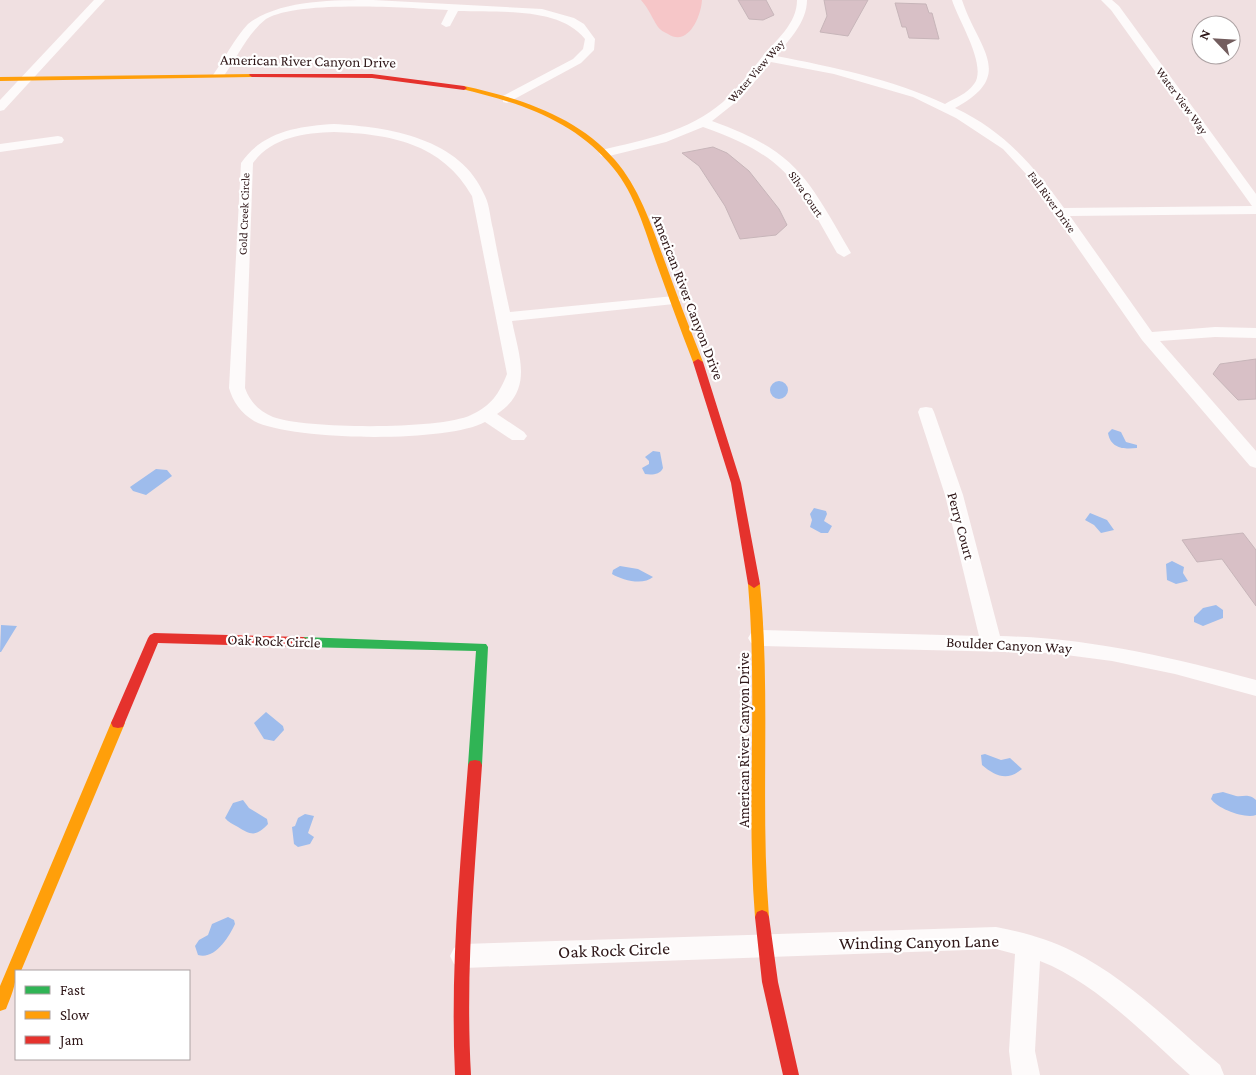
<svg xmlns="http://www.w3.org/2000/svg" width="1256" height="1075" viewBox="0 0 1256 1075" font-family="'Crimson Pro',serif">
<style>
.green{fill:#f6c6c8}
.water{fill:#9ebcec}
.building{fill:#d8c0c6;stroke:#c7b5b9}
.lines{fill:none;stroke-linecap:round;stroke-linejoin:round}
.street{fill:#fdfafa;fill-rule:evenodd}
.fast{fill:#30b455;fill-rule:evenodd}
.slow{fill:#ff9f0a;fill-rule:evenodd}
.jam{fill:#e5322d;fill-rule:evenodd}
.labels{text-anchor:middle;stroke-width:4.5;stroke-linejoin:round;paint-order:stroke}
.far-street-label{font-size:12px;fill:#2f1718;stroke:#fff}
.street-label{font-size:15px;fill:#2f1718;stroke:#fff}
.near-street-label{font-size:18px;fill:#2f1718;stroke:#fff}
</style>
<rect width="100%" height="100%" fill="#f0e0e1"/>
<path class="green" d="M641,0h61c-1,17 -14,47 -34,34 -4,-2 -8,-4 -10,-7 -6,-9 -9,-18 -17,-27z"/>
<path class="water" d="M770 390a9 9 0 1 1 18 0a9 9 0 1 1-18 0Z
M1112,429l9,3 5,10 11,3v3c-11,1 -26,2 -29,-15z
M653,451l7,1 3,16c-3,7 -12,7 -18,6l-3,-6 7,-4v-3l-4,-4z
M156,469l11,1 5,6 -26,19 -13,-4 -3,-4z
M814,508l12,3 1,3 -3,7 8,5 -4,7h-7l-11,-6 2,-7 -2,-6z
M1090,513l17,7 7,10 -13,3 -7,-8 -9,-5z
M1172,561l12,6 -1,6 5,8 -12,3 -9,-4 -1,-16z
M620,566l18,3 15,8c-10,9 -31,3 -41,-3l1,-4z
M1216,605l7,5v8l-20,8 -9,-4v-5l9,-9z
M1,625l16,1 -16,26h-1z
M266,712l17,14 1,4 -10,11 -10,-2 -10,-16z
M985,754l16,6 9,-2 12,11c-14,12 -26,8 -40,-4l-1,-10z
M1223,792c4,1 9,3 13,4 8,1 12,-3 20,4v15c-11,4 -38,-6 -45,-16l2,-5z
M243,800l6,8 18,11 1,5c-12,13 -17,11 -30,3 -5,-3 -10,-5 -13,-9l8,-15z
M305,814l9,2 -6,17 6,4 -4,7 -12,3 -4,-3 -2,-17 3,-1 3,-8z
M228,917l6,3 1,4c-6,13 -20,36 -37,31l-3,-9 4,-6 9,-5 4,-11z"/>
<path class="building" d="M738,0h28l8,15 -11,5 -14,-1z
M824,0h44l-20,36 -28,-4 7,-16z
M895,3l31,1 3,9h3l7,26 -30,-1 -3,-11h-4z
M713,147l14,6 22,18 30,38 8,16 -11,10 -36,4 -15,-33 -26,-40 -17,-13z
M1256,359v40l-18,1 -25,-26 7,-10z
M1243,533l13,17v56l-34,-47 -25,3 -15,-22z"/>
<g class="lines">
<path class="street" d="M94,0h11l-101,110 -4,1v-11z
M373,0l169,9 32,9 10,6 11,15 -1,11 -13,13 -74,40 -4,-1v-6l70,-37 10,-10 2,-10c-26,-33 -88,-26 -127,-28l-8,15 -4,1 -5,-3 7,-14c-43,-2 -149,-10 -182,9 -19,15 -29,39 -43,58h-8l-2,-2c12,-17 21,-36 35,-51 31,-24 84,-24 125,-24z
M797,0h10c0,22 -18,40 -31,56 57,11 116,23 169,48 10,-6 22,-10 29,-20 14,-18 -16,-64 -22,-84h10c16,49 55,75 -7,108 49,23 78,57 109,100l188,-2 -141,-196 -10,-10h11l7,6 137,188v20l-186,2 82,116 63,-5 41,1v10l-41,-1 -55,4 96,110v17l-6,-2 -108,-126 -115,-165 -24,-26 -47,-31 -43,-21 -79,-23 -63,-12 -30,36 -29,23c86,31 95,57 139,132l-7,4 -7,-4c-42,-74 -50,-96 -134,-126l-37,15 -61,15 -4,-1 -2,-3 2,-3c43,-10 87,-18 122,-48 15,-14 28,-31 39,-45 14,-17 35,-33 35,-57z
M334,124c55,3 127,14 151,72 5,10 5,23 8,33 5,28 11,55 17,83l164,-16 7,4 -7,4 -162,17c7,36 22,68 -15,93l27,18 3,4 -3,4h-12l-27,-18c-38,21 -193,19 -231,-1 -13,-8 -21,-19 -25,-33l12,-225c21,-31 57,-37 93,-39zM334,132c56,2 108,11 138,64l35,178c-8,20 -16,32 -36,41 -31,15 -166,14 -198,2 -14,-6 -23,-15 -28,-29l8,-225c19,-26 51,-30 81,-31z
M58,136l4,1 2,3 -2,3 -62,9v-8z
M926,407l6,1 2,4 29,83 37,141c90,2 170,21 256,44v16l-81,-22 -63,-13 -61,-8 -293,-7 -7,-3 -3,-5 3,-5 7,-3 221,6 -34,-141 -27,-83 2,-4z
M996,927c26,5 52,12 76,24 56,28 101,74 148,114l4,10h-34c-44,-39 -95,-93 -150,-114l-5,90 5,24h-28l-3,-24 6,-97 -19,-5 -533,19 -9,-4 -4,-8 4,-8 9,-4z"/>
<path class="fast" d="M303,637l183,7 2,3 -6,118 -2,4 -5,1 -5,-1 -2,-4 8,-114 -173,-4 -4,-2 -2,-3 2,-3z"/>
<path class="slow" d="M254,74l1,1 -3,2 -252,4v-4z
M464,86c55,12 113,30 151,74 25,29 37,67 50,102 12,34 25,67 38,100l-2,2h-6l-2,-2c-13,-33 -25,-67 -37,-100 -12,-34 -22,-72 -47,-99 -38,-44 -93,-61 -147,-74l-1,-1z
M754,580l6,4c11,111 0,222 9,333l-2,5 -5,2 -5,-2 -2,-5c-9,-111 3,-222 -7,-333z
M118,718l5,1 2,4 -104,248h-5c0,15 -5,25 -10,38l-6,2v-25l111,-263 2,-4z"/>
<path class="jam" d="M250,74h122l92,12 3,2 -3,2 -92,-12 -120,-1 -3,-2z
M698,359l5,3 38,121 19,101 -6,4 -6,-4 -17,-101 -38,-121z
M154,633l149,4 4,2 2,3 -2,3 -4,2 -145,-4 -35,84 -5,1 -5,-1 -2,-4 37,-85 2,-3z
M475,760l5,1 2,4c-7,103 -17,206 -11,310h-16c-5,-104 5,-207 13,-310l2,-4z
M762,910l5,2 2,5 9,65 21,93h-16l-21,-93 -7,-65 2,-5z"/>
</g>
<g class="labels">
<g class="far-street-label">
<text transform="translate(756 71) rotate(-49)" y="4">Water View Way</text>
<text transform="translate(1182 101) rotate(54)" y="4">Water View Way</text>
<text transform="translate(806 194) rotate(56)" y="4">Silva Court</text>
<text transform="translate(1052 202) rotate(54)" y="4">Fall River Drive</text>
<text transform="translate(244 214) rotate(-88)" y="4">Gold Creek Circle</text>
</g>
<g class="street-label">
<text transform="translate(308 61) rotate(1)" y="5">American River Canyon Drive</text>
<text transform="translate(688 297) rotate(69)" y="5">American River Canyon Drive</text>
<text transform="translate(961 526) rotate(75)" y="5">Perry Court</text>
<text transform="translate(274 641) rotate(2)" y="5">Oak Rock Circle</text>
<text transform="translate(1009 645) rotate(3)" y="5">Boulder Canyon Way</text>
<text transform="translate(744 740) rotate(-90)" y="5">American River Canyon Drive</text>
</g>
<g class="near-street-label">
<text transform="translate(919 942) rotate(-1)" y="6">Winding Canyon Lane</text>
<text transform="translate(614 950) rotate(-2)" y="6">Oak Rock Circle</text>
</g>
</g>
<rect x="15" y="970" width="175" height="90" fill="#ffffff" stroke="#aca2a3"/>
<rect x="25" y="986" width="25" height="8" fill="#30b455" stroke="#aca2a3"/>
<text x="60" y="995" font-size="15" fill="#2f1718">Fast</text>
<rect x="25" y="1011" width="25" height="8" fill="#ff9f0a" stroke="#aca2a3"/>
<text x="60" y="1020" font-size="15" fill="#2f1718">Slow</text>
<rect x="25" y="1036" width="25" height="8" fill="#e5322d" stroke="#aca2a3"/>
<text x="60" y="1045" font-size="15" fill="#2f1718">Jam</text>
<g transform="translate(1216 40) rotate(295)"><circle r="24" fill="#ffffff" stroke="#aca2a3"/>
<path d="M0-4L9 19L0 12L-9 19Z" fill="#735d5e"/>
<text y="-8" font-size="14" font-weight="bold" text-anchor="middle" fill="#2f1718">N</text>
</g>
</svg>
